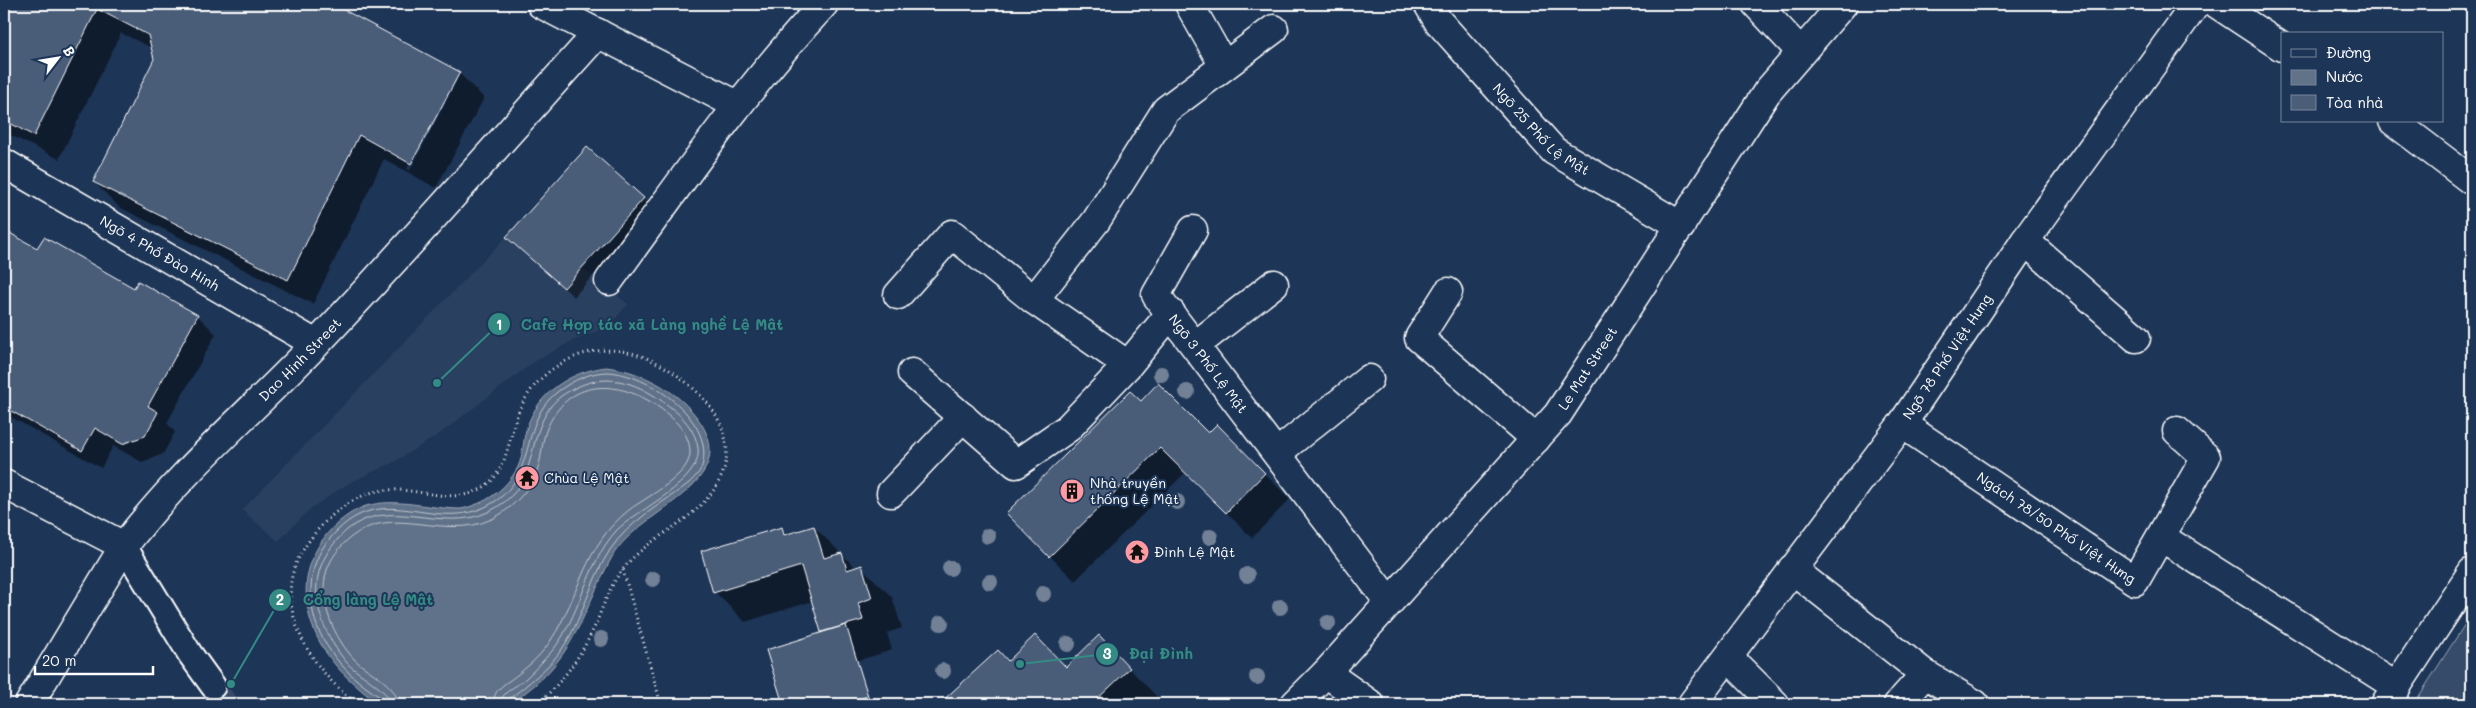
<svg xmlns="http://www.w3.org/2000/svg" width="2476" height="708" viewBox="0 0 2476 708" font-family="Mali,sans-serif">
<style>
.built{fill:#2a4161}
.green{fill:#364b69;stroke:#9aa5b4}
.water{fill:#617289;stroke:#a0aab8}
.shadow{fill:#0007;fill-rule:evenodd}
.lines{fill:none;stroke-linecap:round;stroke-linejoin:round}
.shore{stroke:#c0c7d0;stroke-width:1}
.building{fill:#4a5d79;stroke:#fff}
.pedestrian-tunnel{stroke:#344968;stroke-width:24;stroke-dasharray:24 12;stroke-linecap:butt}
.pedestrian-casing{stroke:#fff;stroke-width:28}
.minor-casing{stroke:#fff;stroke-width:31}
.tertiary-casing{stroke:#fff;stroke-width:31}
.path{stroke:#fff;stroke-width:3;stroke-dasharray:1 4;stroke-linecap:butt}
.pedestrian{stroke:#1d3557;stroke-width:24}
.minor{stroke:#1d3557;stroke-width:28}
.tertiary{stroke:#1d3557;stroke-width:28}
.tree{fill:#738196}
.labels{text-anchor:middle;stroke-width:4;stroke-linejoin:round;paint-order:stroke}
.street-label{font-size:14px;fill:#fff;stroke:#1d3557}
.poi-label{font-size:14px;fill:#fff;stroke:#1d3557;text-anchor:start}
.leader{fill:none;stroke:#338b84;stroke-width:2}
.callout-dot{fill:#338b84;stroke:#1d3557;stroke-width:2}
.mark-label{font-size:15px;text-anchor:middle;font-weight:bold;fill:#fff}
.callout-label{font-size:15px;text-anchor:middle;font-weight:bold;fill:#338b84;stroke:#1d3557;stroke-width:4;stroke-linejoin:round;paint-order:stroke}
</style>
<rect width="100%" height="100%" fill="#1d3557"/>
<filter id="ink" filterUnits="userSpaceOnUse"><feTurbulence type="fractalNoise" baseFrequency=".02" numOctaves="2"/><feDisplacementMap in="SourceGraphic" scale="10" xChannelSelector="R" yChannelSelector="G"/><feConvolveMatrix kernelMatrix="1 2 1 2 8 2 1 2 1" color-interpolation-filters="sRGB"/></filter>
<g filter="url(#ink)">
<path class="built" d="M506,237l58,51 18,-20 46,36 -20,23 -36,14 -38,21 -96,73 -44,27 -45,21 -38,25 -33,33 -36,-31z"/>
<path class="green" d="M2472,613v91h-58z"/>
<path class="water" d="M606,367c30,3 63,19 84,42 66,73 -50,97 -78,148 -28,51 -36,98 -86,135 -5,4 -12,11 -20,12 -27,4 -58,0 -86,0 -11,0 -27,3 -38,0 -11,-4 -22,-15 -31,-23 -43,-38 -63,-99 -24,-147 10,-12 24,-23 39,-28 31,-9 63,3 95,3 24,-5 45,-19 57,-42 5,-11 5,-25 8,-37 11,-37 43,-58 80,-63z"/>
<path class="shadow" d="M4,4h327l128,69 25,25 -48,90 -52,-29 -71,145 -194,-97 -25,-25 61,-123 -3,-11 -31,-15 -62,126 -55,-27zM454,80h3l-47,90 -3,-1z
M587,149l66,59 -79,89 -66,-60z
M4,230l34,20 97,40 3,-7 60,33 18,18 -49,89 8,9 -12,22 -21,8 -29,-16 -12,22 -97,-55z
M1141,403l67,32 9,-9 73,73 -38,39 -66,-66 -111,109 -25,-25z
M814,527l42,41 5,-1 31,30 10,31 -15,5 5,17 -39,12 -30,-30 -10,-31 -68,21 -30,-30 66,-64 7,7z
M1099,637l60,62 -6,5h-212l57,-52 10,10 58,6z
M768,650l79,15 11,39h-74z"/>
<g class="lines">
<path class="shore" d="M384,704l-2,-6c-32,-19 -66,-54 -70,-93 -3,-24 1,-46 16,-64 52,-65 101,-8 157,-34 59,-28 28,-90 81,-121 12,-8 27,-14 42,-14 39,2 104,45 95,90 -1,9 -8,15 -14,21 -27,21 -60,38 -79,67 -20,30 -27,69 -48,99 -14,20 -34,35 -53,50l-2,5
M391,704c-2,-14 -32,-29 -43,-40 -22,-25 -40,-65 -27,-98 5,-14 15,-26 26,-36 42,-35 95,4 141,-18 51,-25 36,-61 59,-100 6,-11 16,-18 26,-23 32,-17 61,-8 89,12 16,11 33,26 36,47 5,34 -61,61 -82,83 -31,35 -36,87 -64,120 -9,10 -18,20 -28,29 -6,5 -15,9 -20,15 -3,4 -3,5 -3,9
M398,704c-1,-20 -29,-31 -43,-44 -21,-22 -38,-60 -28,-90 4,-12 13,-24 23,-32 43,-36 93,4 142,-19 18,-9 35,-26 44,-45 6,-14 5,-29 10,-43 21,-54 72,-53 114,-23 14,11 29,24 30,43 2,24 -44,46 -61,59 -46,36 -49,86 -78,130 -8,13 -21,25 -34,35 -6,5 -14,9 -19,15 -4,5 -4,9 -5,14"/>
</g>
<path class="building" d="M4,4h329l127,68 -49,92 -52,-29 -71,145 -195,-98 61,-123 -6,-24 -51,-26 -63,127 -30,-16z
M587,147l57,51 -80,90 -58,-51z
M4,230l33,18 7,-11 90,51 4,-7 60,34 -50,91 10,6 -13,24 -23,8 -27,-16 -13,23 -78,-44z
M1158,383l50,50 9,-9 48,49 -39,40 -66,-65 -111,109 -43,-44 124,-122 11,10z
M814,526l10,32 18,-5 5,17 15,-5 10,33 -14,5 5,17 -42,12 -20,-66 -88,27 -12,-42 81,-24 2,8z
M846,625l22,71 -27,8h-58l-17,-54z
M1035,635l31,32 33,-32 31,33 -38,36h-153l59,-54 10,11z"/>
<g class="lines">
<path class="pedestrian-tunnel" d="M213,686l13,18"/>
<defs>
<path id="pedestrian" d="M124,546l66,108 23,32"/>
<g id="minor">
<path d="M1189,4l35,62"/>
<path id="s1" d="M1428,4l10,17 116,130 127,75"/>
<path d="M1756,4l45,48"/>
<path d="M2217,4l65,43"/>
<path d="M2393,121l79,60"/>
<path id="s2" d="M4,163l312,181"/>
<path id="s3" d="M1193,230l-37,65 233,307"/>
<path d="M2025,241l111,97"/>
<path d="M609,281c69,-95 135,-191 215,-277"/>
<path d="M1448,292l-29,46 117,101"/>
<path d="M898,295l54,-61 82,66"/>
<path d="M1196,345l78,-61"/>
<path d="M1128,365l-94,-65 62,-79 70,-111 108,-81"/>
<path d="M912,373l104,91 52,-36 60,-63 43,-52"/>
<path id="s4" d="M1902,424l233,157 71,-124 -29,-26"/>
<path d="M1277,453l92,-74"/>
<path d="M891,493l72,-76"/>
<path d="M2161,537l236,150"/>
<path d="M1792,569l133,105 50,30"/>
<path d="M1728,657l47,47"/>
<path d="M1326,673l44,31"/>
<path id="s5" d="M1692,704l210,-280 123,-183 171,-237"/>
<path d="M1898,704l27,-30"/>
<path d="M2385,704l87,-132"/>
</g>
<g id="tertiary">
<path d="M541,4l196,101"/>
<path d="M4,484l120,62"/>
<path id="s6" d="M29,704l95,-158c56,-74 128,-135 192,-202 97,-101 188,-207 282,-311"/>
<path id="s7" d="M1295,704l31,-31 232,-259 209,-322 76,-88"/>
</g>
</defs>
<use href="#pedestrian" class="pedestrian-casing"/>
<use href="#minor" class="minor-casing"/>
<use href="#tertiary" class="tertiary-casing"/>
<path class="path" d="M623,570l38,134
M358,704c-38,-26 -76,-80 -66,-128 4,-17 13,-30 23,-43 14,-17 32,-31 52,-39 38,-14 79,13 112,-4 30,-16 28,-51 40,-79 11,-26 32,-45 58,-55 34,-13 68,-3 97,17 50,35 76,85 25,134 -23,22 -55,35 -75,61 -14,16 -21,39 -29,58 -14,30 -33,57 -58,78"/>
<use href="#pedestrian" class="pedestrian"/>
<use href="#minor" class="minor"/>
<use href="#tertiary" class="tertiary"/>
</g>
<g class="tree">
<circle cx="1161" cy="374" r="8"/>
<circle cx="1187" cy="392" r="8"/>
<circle cx="1177" cy="502" r="8"/>
<circle cx="988" cy="536" r="8"/>
<circle cx="1210" cy="537" r="8"/>
<circle cx="950" cy="568" r="8"/>
<circle cx="1247" cy="575" r="8"/>
<circle cx="653" cy="579" r="8"/>
<circle cx="990" cy="582" r="8"/>
<circle cx="1043" cy="594" r="8"/>
<circle cx="1280" cy="607" r="8"/>
<circle cx="941" cy="623" r="8"/>
<circle cx="1328" cy="623" r="8"/>
<circle cx="601" cy="639" r="8"/>
<circle cx="1068" cy="644" r="8"/>
<circle cx="943" cy="671" r="8"/>
<circle cx="1257" cy="677" r="8"/>
</g>
</g>
<defs>
<symbol id="temple-disc" viewBox="-11 -11 22 22"><circle r="9.5" fill="#ff9aa2" stroke="#1d3557"/><path d="M0-6L5-2H3V0L6.5 2.5H4V6H1.5V3h-3V6H-4V2.5H-6.5L-3 0V-2H-5Z" fill="#111"/></symbol>
<symbol id="building-disc" viewBox="-11 -11 22 22"><circle r="9.5" fill="#ff9aa2" stroke="#1d3557"/><path d="M-4-6H4V6H1V3H-1V6H-4ZM-2.5-4.3h1.7v1.8h-1.7ZM.8-4.3h1.7v1.8H.8ZM-2.5-1h1.7V.8h-1.7ZM.8-1h1.7V.8H.8Z" fill="#111"/></symbol>
</defs>
<g fill-rule="evenodd">
<use href="#temple-disc" x="513" y="464" width="28" height="28"/>
<use href="#building-disc" x="1058" y="477" width="28" height="28"/>
<use href="#temple-disc" x="1123" y="538" width="28" height="28"/>
</g>
<g class="labels">
<g class="street-label">
<text dy="5" stroke="none"><textPath href="#s1" startOffset="170">Ngõ 25 Phố Lệ Mật</textPath></text>
<text dy="5" stroke="none"><textPath href="#s2" startOffset="180">Ngõ 4 Phố Đào Hinh</textPath></text>
<text dy="5" stroke="none"><textPath href="#s5" startOffset="431">Ngõ 78 Phố Việt Hưng</textPath></text>
<text dy="5" stroke="none"><textPath href="#s6" startOffset="441">Dao Hinh Street</textPath></text>
<text dy="5" stroke="none"><textPath href="#s3" startOffset="161">Ngõ 3 Phố Lệ Mật</textPath></text>
<text dy="5" stroke="none"><textPath href="#s7" startOffset="446">Le Mat Street</textPath></text>
<text dy="5" stroke="none"><textPath href="#s4" startOffset="186">Ngách 78/50 Phố Việt Hưng</textPath></text>
</g>
<g class="poi-label">
<text x="544" y="483">Chùa Lệ Mật</text>
<text x="1090" y="488">Nhà truyền<tspan x="1090" dy="16">thống Lệ Mật</tspan></text>
<text x="1154" y="557">Đình Lệ Mật</text>
</g>
</g>
<path class="leader" d="M437 383L499 324M231 684L280 600M1020 664L1107 654"/>
<g class="callout-dot">
<circle cx="437" cy="383" r="5"/>
<circle cx="231" cy="684" r="5"/>
<circle cx="1020" cy="664" r="5"/>
<circle cx="499" cy="324" r="12"/>
<circle cx="280" cy="600" r="12"/>
<circle cx="1107" cy="654" r="12"/>
</g>
<g class="mark-label">
<text x="499" y="330">1</text>
<text x="280" y="605">2</text>
<text x="1107" y="659">3</text>
</g>
<g class="callout-label">
<text x="652" y="330">Cafe Hợp tác xã Làng nghề Lệ Mật</text>
<text x="368" y="605">Cổng làng Lệ Mật</text>
<text x="1161" y="659">Đại Đình</text>
</g>
<rect width="2476" height="708" fill="none" stroke="#1d3557" stroke-width="20"/>
<rect x="10" y="10" width="2456" height="688" fill="none" stroke="#fff" stroke-width="2" filter="url(#ink)"/>
<rect x="2281" y="32" width="162" height="90" fill="#1d3557" stroke="#77869a"/>
<rect x="2291" y="49" width="25" height="8" fill="#1d3557" stroke="#77869a"/>
<text x="2326" y="58" font-size="15" fill="#ffffff">Đường</text>
<rect x="2291" y="70" width="25" height="15" fill="#617289" stroke="#77869a"/>
<text x="2326" y="82" font-size="15" fill="#ffffff">Nước</text>
<rect x="2291" y="95" width="25" height="15" fill="#4a5d79" stroke="#77869a"/>
<text x="2326" y="108" font-size="15" fill="#ffffff">Tòa nhà</text>
<g transform="translate(58 58) rotate(59)" stroke="#1d3557" stroke-width="4" paint-order="stroke">
<path d="M0-4L9 19L0 12L-9 19Z" fill="#ffffff"/>
<text y="-8" font-size="14" font-weight="bold" text-anchor="middle" fill="#ffffff">B</text>
</g>
<path d="M35 666v8h118v-8" fill="none" stroke="#ffffff" stroke-width="2.5"/>
<text x="42" y="666" font-size="15" fill="#ffffff" stroke="#1d3557" stroke-width="4" paint-order="stroke">20 m</text>
</svg>
